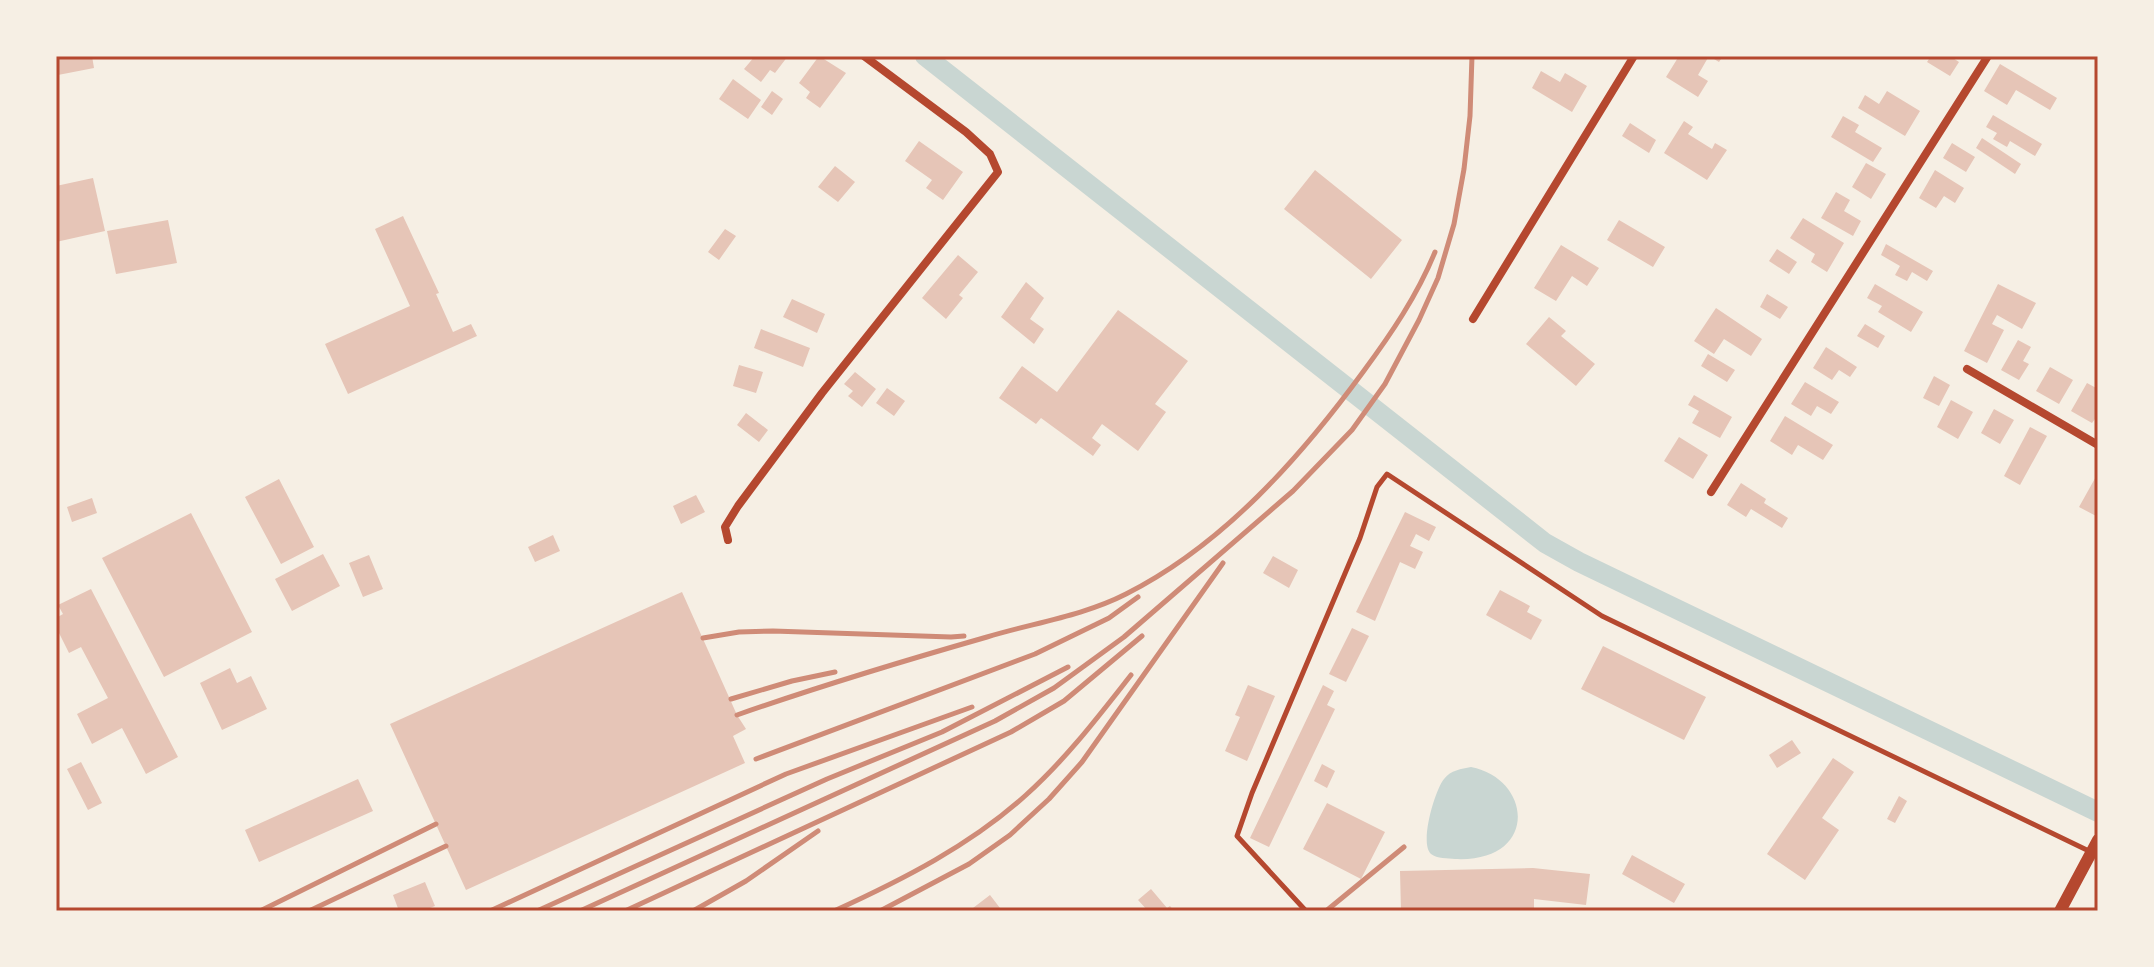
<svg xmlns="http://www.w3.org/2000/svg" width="2154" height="967" viewBox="0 0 2154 967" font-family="Manrope,sans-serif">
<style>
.water{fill:#c9d6d2}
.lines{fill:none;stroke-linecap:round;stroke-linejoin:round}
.canal{stroke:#c9d6d2;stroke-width:20}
.building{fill:#e6c5b7}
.service{stroke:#b5482f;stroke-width:5}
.minor{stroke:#b5482f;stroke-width:8}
.tertiary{stroke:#b5482f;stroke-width:12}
.rail{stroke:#cf8b77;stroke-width:5}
.neatline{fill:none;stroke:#b5482f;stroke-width:3}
</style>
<rect width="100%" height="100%" fill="#f6efe4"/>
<path class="water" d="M1471,767c62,12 68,96 -16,92 -7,-1 -18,0 -24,-5 -12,-11 4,-64 13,-75 7,-9 17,-10 27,-12z"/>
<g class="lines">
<path class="canal" d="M925,56l620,487 34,19 519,250"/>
</g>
<path class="building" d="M56,56h36l2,12 -36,7z
M755,56h33l-13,17 -5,-3 -9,12 -17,-13z
M819,56l27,17 -26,35 -14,-10 4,-6 -11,-9z
M1679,56h44l-4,6 -10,-6 -11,19 10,6 -10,16 -32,-20z
M1931,56h19l9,6 -9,14 -23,-14z
M2000,64l57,34 -7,12 -34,-20 -9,15 -23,-14z
M1541,71l19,11 5,-9 22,13 -15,26 -40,-24z
M733,79l28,21 -13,19 -29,-20z
M772,91l11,8 -11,16 -11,-8z
M1887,91l33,20 -15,25 -47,-28 7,-13 14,9z
M1993,115l49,29 -7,12 -25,-15 -3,6 -14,-8 4,-6 -11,-6z
M1843,116l16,9 -4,7 27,16 -9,14 -42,-25z
M1684,121l9,6 -5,7 24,15 3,-6 12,7 -20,30 -43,-27z
M1630,123l26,17 -7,13 -27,-17z
M1982,138l39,26 -6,10 -39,-26z
M919,141l44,31 -20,28 -17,-12 6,-8 -27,-19z
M1952,143l23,14 -9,15 -23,-14z
M1866,163l20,11 -15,25 -19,-12z
M835,166l20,16 -17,20 -20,-15z
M1315,170l87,70 -31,39 -87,-70z
M1935,170l29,18 -9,15 -11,-7 -8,12 -17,-10z
M93,178l12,53 -49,11v-56z
M1836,192l14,8 -6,11 17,10 -8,15 -32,-18z
M403,216l36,77 -3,1 17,38 18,-8 6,12 -129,58 -23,-50 85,-38 -35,-77z
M1803,218l41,25 -17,29 -16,-10 4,-8 -25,-16z
M168,220l9,43 -61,11 -9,-43z
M1619,220l46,27 -12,20 -46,-27z
M725,229l11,7 -17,24 -11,-8z
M1886,244l47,27 -6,10 -15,-9 -5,9 -12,-6 5,-9 -19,-11z
M1561,245l38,23 -12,18 -15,-10 -16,25 -22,-13z
M1777,249l20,13 -8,12 -20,-13z
M958,255l20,17 -19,23 4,3 -17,21 -24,-21z
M1026,282l18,16 -14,21 14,10 -10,15 -33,-27z
M1875,284l48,28 -12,20 -33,-20 4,-6 -15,-8z
M1998,284l38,19 -14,26 -25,-14 -5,9 12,6 -17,33 -23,-12z
M1767,294l21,13 -8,12 -20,-12z
M792,299l33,15 -8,19 -34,-16z
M1716,308l46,31 -11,17 -27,-17 -10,15 -20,-13z
M1118,310l70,51 -33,43 11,8 -28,39 -36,-27 -10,14 9,7 -8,11 -52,-38 -5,6 -37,-26 23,-32 35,26z
M1549,317l17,14 -5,5 34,28 -19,22 -50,-42z
M1865,324l20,12 -7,12 -21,-12z
M761,329l49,19 -7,19 -49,-19z
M2018,340l13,7 -8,14 6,3 -10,16 -18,-10z
M1826,347l31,20 -7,10 -11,-7 -7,10 -19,-12z
M1708,354l27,16 -8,12 -26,-16z
M739,365l24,7 -7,21 -23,-7z
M2050,367l23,13 -14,24 -23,-13z
M855,372l21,17 -14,18 -14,-11 5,-5 -9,-7z
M1934,376l16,9 -11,21 -16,-8z
M1805,382l34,20 -8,12 -14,-8 -6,10 -20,-12z
M2087,383l11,6v26l-6,8 -21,-12z
M887,388l18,13 -11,15 -18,-13z
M1694,395l38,22 -12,21 -28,-15 7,-12 -11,-6z
M1951,400l22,12 -15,27 -21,-12z
M1994,409l20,11 -14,24 -19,-11z
M746,413l22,17 -9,12 -22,-17z
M1785,416l48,29 -10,15 -25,-15 -6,10 -22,-14z
M2030,427l17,9 -27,49 -16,-9z
M1679,437l29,18 -15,24 -29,-18z
M2098,473v44l-19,-10z
M279,479l35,68 -33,17 -36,-67z
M1741,483l25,16 -2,4 24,15 -6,10 -31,-19 -5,8 -19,-12z
M696,495l9,17 -24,12 -8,-18z
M92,498l5,15 -25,9 -5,-15z
M1405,512l31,15 -7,14 -13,-7 -6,12 13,6 -8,17 -15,-7 -25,59 -19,-9z
M191,513l61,119 -88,45 -62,-119z
M553,535l7,16 -25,11 -7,-15z
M323,554l17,32 -48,25 -17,-32z
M369,555l14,34 -20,8 -14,-34z
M1273,556l25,14 -9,18 -26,-15z
M91,589l87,168 -32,17 -24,-46 -30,16 -15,-30 31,-16 -27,-51 -12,6 -13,-26v-9l7,-4 -5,-9z
M1500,590l30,16 -3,6 15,8 -11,20 -45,-25z
M682,592l55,123 9,14 -13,7 12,27 -279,127 -76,-166z
M1352,628l17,8 -23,46 -17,-8z
M1603,646l103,51 -22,43 -103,-51z
M230,668l7,15 14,-7 16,33 -45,21 -22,-47z
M1248,685l27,11 -28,65 -22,-10 15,-34 -5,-2z
M1323,685l11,6 -7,14 8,4 -66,138 -19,-9z
M1792,740l9,13 -24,15 -8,-13z
M1833,758l21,14 -32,46 17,12 -34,50 -38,-26z
M81,762l21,41 -14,7 -21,-41z
M1322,764l13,7 -8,17 -13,-7z
M358,779l15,32 -114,51 -14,-32z
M1899,796l8,5 -12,22 -8,-4z
M1327,803l58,29 -24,47 -58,-30z
M1632,855l53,29 -11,19 -52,-29z
M1533,868l57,6 -4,31 -52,-6v12h-133l-1,-40z
M425,882l10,24 -13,5h-23l-6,-16z
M1151,889l16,19 3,-2 4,5h-26l-10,-11z
M990,895l10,13 -4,3h-21l-2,-3z"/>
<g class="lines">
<path class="service" d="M1306,911l-69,-75 15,-43 108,-255 17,-51 10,-13 215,142 489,236"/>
<path class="minor" d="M1473,319l161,-263
M1967,369l131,76
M1711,492l277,-436
M728,540l-3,-13 13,-21 84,-113 176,-221 -8,-18 -24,-22 -102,-76"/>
<path class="tertiary" d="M2060,911l38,-71"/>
<path class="rail" d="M703,638l36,-6 34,-1 178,6 13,-1
M731,699l61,-18 43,-9
M737,715c83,-29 166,-54 250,-78 46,-14 96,-21 139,-43 97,-49 174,-136 237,-222 28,-38 54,-76 72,-120
M756,759l279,-105 74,-36 29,-21
M260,911l176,-87
M309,911l137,-65
M490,911l296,-137 186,-67
M537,911l290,-132 115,-47 126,-65
M580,911l415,-190 59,-33 70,-51 169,-146 59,-61 33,-46 34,-64 19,-42 16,-54 10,-55 6,-53 2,-60
M625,911l386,-179 53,-31 78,-65
M693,911l53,-30 72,-50
M834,911c68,-31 137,-66 192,-116 40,-36 72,-78 105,-120
M880,911l89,-47 41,-29 39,-36 33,-37 141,-199
M1326,911l78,-64"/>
</g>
<rect width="2154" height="967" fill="none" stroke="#f6efe4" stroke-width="116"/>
<rect x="58" y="58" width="2038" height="851" class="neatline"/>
</svg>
